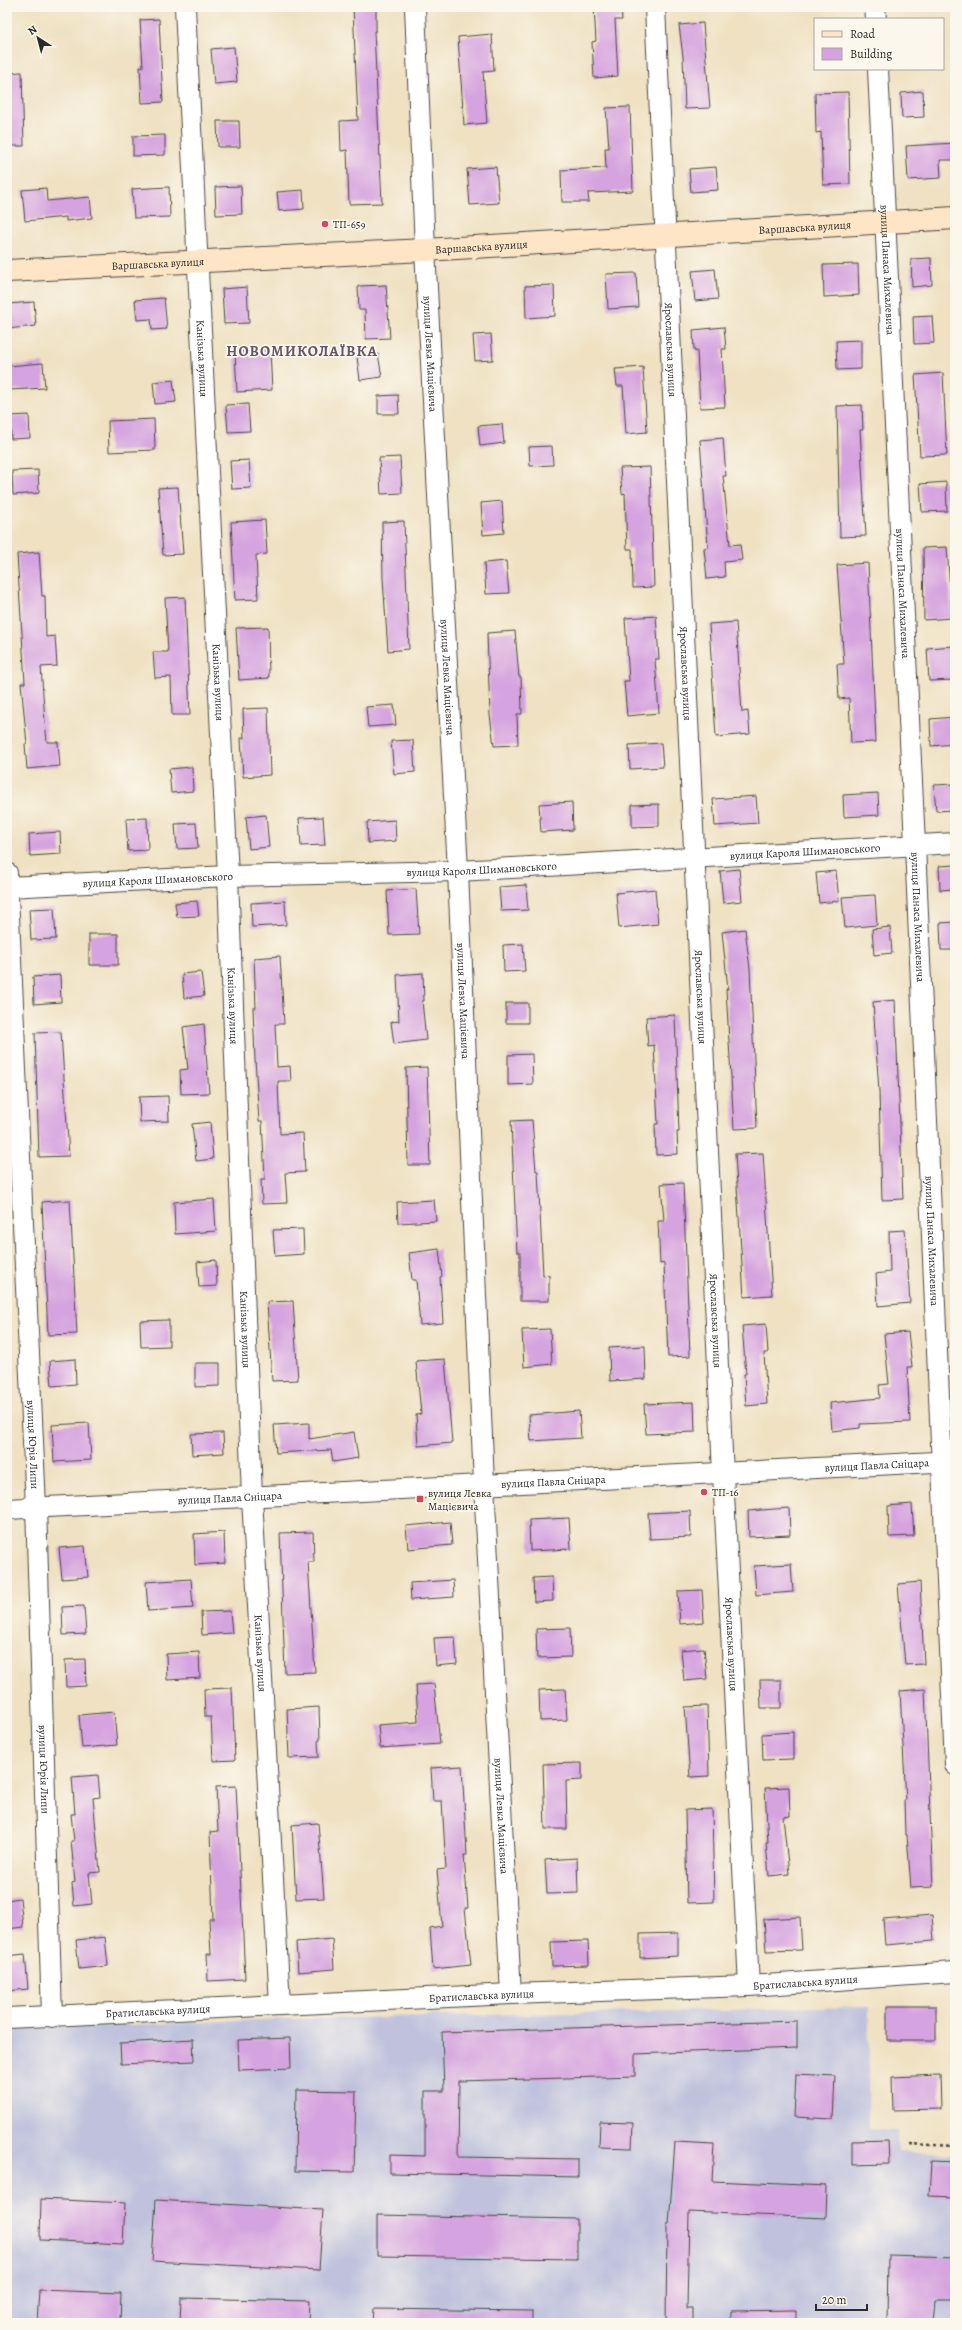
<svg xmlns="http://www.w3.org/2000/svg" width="962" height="2330" viewBox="0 0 962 2330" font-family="Alegreya,serif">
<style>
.industrial{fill:#c0c2dd}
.building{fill:#d5a3df}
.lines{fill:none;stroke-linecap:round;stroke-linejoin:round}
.street-casing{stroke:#484642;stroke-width:22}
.secondary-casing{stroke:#484642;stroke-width:24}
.path{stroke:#484642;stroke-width:2.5;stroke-dasharray:3 3;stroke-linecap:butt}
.street{stroke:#fff;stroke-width:20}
.secondary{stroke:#fde5c5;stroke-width:22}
.poi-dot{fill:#d1495b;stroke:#fbf7ec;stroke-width:1.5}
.labels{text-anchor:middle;stroke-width:3.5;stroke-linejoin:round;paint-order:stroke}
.poi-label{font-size:11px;fill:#2b2b2b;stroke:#fbf7ec;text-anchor:start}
.street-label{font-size:11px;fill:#2b2b2b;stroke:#fbf7ec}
.district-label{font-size:15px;font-weight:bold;letter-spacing:1px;fill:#66556a;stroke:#fbf7ec}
</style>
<rect width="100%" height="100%" fill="#fbf7ec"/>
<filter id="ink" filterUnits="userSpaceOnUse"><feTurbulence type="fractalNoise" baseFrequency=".025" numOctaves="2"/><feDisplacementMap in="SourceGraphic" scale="8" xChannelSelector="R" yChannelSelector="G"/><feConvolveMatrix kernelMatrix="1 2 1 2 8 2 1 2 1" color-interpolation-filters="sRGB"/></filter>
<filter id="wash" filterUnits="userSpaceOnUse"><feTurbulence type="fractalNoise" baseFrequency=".012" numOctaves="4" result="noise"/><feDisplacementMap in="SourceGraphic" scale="16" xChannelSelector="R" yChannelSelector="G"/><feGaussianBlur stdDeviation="0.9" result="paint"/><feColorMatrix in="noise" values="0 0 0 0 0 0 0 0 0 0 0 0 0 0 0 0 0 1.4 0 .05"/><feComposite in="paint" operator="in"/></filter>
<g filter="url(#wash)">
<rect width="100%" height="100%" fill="#efe1c2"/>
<path class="industrial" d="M869,2007l-1,121 30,2v22l57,2v169h-948v-294l281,-10z"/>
<g id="blocks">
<path class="building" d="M353,7h23v24h-2l8,172 -33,1 -2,-54 -6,1 -1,-30 18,-1z
M594,7h27l1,13h-7l3,56 -24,2 -2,-36 4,-1z
M159,19l4,83 -21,1 -2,-36h3l-3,-47z
M703,23l7,85 -25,1 -2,-52 -4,-32z
M492,34l2,37 -11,1 4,51 -23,2 -6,-88z
M234,47l3,35 -23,2 -3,-35z
M22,72l2,74h-17v-73z
M923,91l1,26 -22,1 -1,-25z
M848,92l2,92 -27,1 -2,-53 -5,1 -1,-40z
M630,107l3,84 -45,2 1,9h-27l-1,-32 45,-2 -1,-20h4l-3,-40z
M217,121h22l1,26h-22z
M165,135v20l-32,1v-20z
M955,143v17h-15l1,18 -33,2 -2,-34z
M496,167l3,36 -29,2 -3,-36z
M716,167l2,23 -27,2 -2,-23z
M241,186l1,28 -26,1 -1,-28z
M169,187l1,30 -36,1 -2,-29z
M46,188l1,13 43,-4 2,21 -26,3v-4l-41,4 -3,-31z
M303,190l1,19 -25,2 -2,-19z
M931,258l1,27 -20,2 -1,-28z
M858,264l1,31 -35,2 -1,-32z
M715,269l3,30 -23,2 -3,-30z
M636,273l2,34 -30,2 -2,-35z
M386,285l4,53 -24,1 -1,-29h-6l-1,-24z
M554,285l1,31 -29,2 -1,-32z
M247,287l2,36 -25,1 -2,-35z
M164,298l3,31 -15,1 -1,-11 -14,1 -2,-20z
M34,302l2,24 -29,3v-25z
M932,316l2,27 -20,1 -1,-27z
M724,327l2,22h-4l3,58 -25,1 -3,-57h-3l-1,-21z
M491,334l2,26 -18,1 -2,-26z
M861,340v29l-24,1 -1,-29z
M270,350l2,40 -35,2 -2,-40z
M378,354l4,23 -22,3 -3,-23z
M43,363l2,25 -36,2 -1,-24z
M643,367l4,65 -21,2 -3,-48h-6l-2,-17z
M943,373l4,82 -27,1 -5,-81z
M173,380l3,22 -21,2 -2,-22z
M398,395l1,19h-21v-18z
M248,404l2,27 -22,1 -2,-27z
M862,405l1,25h-3l6,106 -26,1 -3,-131z
M29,415l1,23 -19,1 -1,-23z
M154,419l1,31 -46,2 -1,-31z
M502,424l2,19 -24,3 -2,-20z
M723,438l3,38h-3l7,69 10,-1 2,16 -18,2 1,15 -18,2 -3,-31 4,-1 -8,-107z
M552,446l1,19 -23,1 -1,-19z
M400,457l2,36 -21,1 -2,-36z
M249,460l2,28 -19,1 -2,-28z
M650,467l4,120 -21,1 -1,-39h-5l-2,-56 -3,1 -2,-26z
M38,470l1,23 -26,2 -1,-24z
M946,482l1,29 -25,1 -2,-28z
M178,487l5,67 -20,1 -5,-67z
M502,501l2,32 -21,2 -2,-32z
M265,520l2,34 -11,1 2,44 -23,1 -4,-78z
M404,521l5,128 -21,2 -5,-72 -1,-57z
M947,547l5,71 -28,2 -1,-72z
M39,552l3,44h3l1,41 9,-1 2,30 -16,1 4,54 2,21h11l2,24 -33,3 -2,-25h2l-6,-61h4l-8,-129z
M506,561l3,32 -23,1 -2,-31z
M868,563l8,179 -25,1 -2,-45 -10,1 -2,-35h7l-7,-99z
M185,597l5,118h-18l-1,-38 -16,1 -2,-26h15l-3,-54z
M656,616l3,43h-4l4,54 -32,3 -3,-35h5l-4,-63z
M736,622l6,90 6,-1 2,23 -34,3 -7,-113z
M268,627l1,51 -30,2 -3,-52z
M515,631l4,46h2l1,37h-5l1,31 -24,1 -4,-31 -3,-82z
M955,646v34l-26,1 -2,-33z
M394,705l2,20 -28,2 -2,-20z
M268,708l2,67 -27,2 -2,-39h3l-1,-29z
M955,717v27l-24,2 -1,-27z
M413,740l2,32 -21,2 -3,-33z
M661,743l2,24 -33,2 -1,-24z
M192,767l1,24 -22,2 -2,-24z
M955,784v26l-19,1 -2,-26z
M878,793l1,22 -35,2 -1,-22z
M756,796l2,27 -43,3 -2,-27z
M572,802l1,28 -32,2 -2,-28z
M659,804v22l-27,1v-22z
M266,815l3,32 -20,2 -3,-32z
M323,817l2,28 -24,1 -2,-28z
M147,818l1,32 -20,1 -2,-32z
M395,820l1,21 -28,2 -1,-21z
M196,823l2,25 -21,1 -2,-25z
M60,832l1,22 -31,2 -1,-22z
M955,865v24l-15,1 -1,-24z
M739,869l3,32 -19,2 -3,-32z
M836,871l3,30 -20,2 -3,-30z
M526,885l2,25 -27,1 -2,-24z
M416,889l3,45 -30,1 -2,-44z
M655,889l3,35 -39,4 -3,-35z
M875,895l2,30 -32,3 -3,-31z
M197,901l2,15 -22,1 -2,-14z
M285,901l1,24 -34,2 -1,-24z
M54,908l2,31 -25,1 -2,-31z
M955,922v28h-14l-1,-27z
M890,927l2,26 -18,2 -2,-26z
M745,929l5,40 7,159 -23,1 -8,-140h2l-6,-57z
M89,934h29v31h-29z
M523,944l2,27 -21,1 -1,-27z
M280,956l4,68h-9l2,43 13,-1 1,15h-13l2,53 23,-1 2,39 -20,1 2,30 -25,1 -1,-25h4l-3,-58h-3l-4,-62 -2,-51h3l-2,-50z
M201,972l3,24 -20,2 -2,-24z
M423,973l1,28h-2l4,39 -32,4 -3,-22 8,-1 -2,-46z
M60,975l1,27 -27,2 -1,-27z
M895,1000l8,199 -21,1 -3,-109 -6,-89z
M506,1003h22v20h-22z
M675,1015l4,117h-2l1,22 -22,1 -1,-31h3l-4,-79 -6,1 -2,-29z
M204,1024l5,69 -28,1 -1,-24 8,-1 -5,-42z
M61,1032l8,124 -30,1 -4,-124z
M532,1054l1,30 -25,1v-30z
M427,1067l3,98h-22l-2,-97z
M168,1096l1,25 -29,1 -1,-25z
M532,1120l4,51h2l5,105 6,-1v26h-29v-49h-3l-6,-131z
M210,1122l3,37 -17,2 -4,-37z
M763,1153l9,142 -28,2 -9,-143z
M683,1183l7,173 -22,1 -4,-94 -4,1 -2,-43h6l-3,-37z
M214,1199l2,32 -41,3 -1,-32z
M70,1200l7,134 -29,1 -6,-133z
M434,1200l2,21 -38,2 -1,-21z
M303,1229l1,25 -29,2 -2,-26z
M905,1230l5,73 -32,3 -2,-32 14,-2 -1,-41z
M439,1249l3,27 -2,1 3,46 -23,2 -4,-45h-4l-3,-27z
M216,1260l1,26 -18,1 -2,-25z
M293,1301l5,79 -26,1 -5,-79z
M169,1320v26l-28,1 -1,-26z
M766,1324l2,29h-4l3,51 -21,2 -2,-32h2l-4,-48z
M550,1329l2,35 -28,3 -2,-37z
M908,1332l4,35h-5l3,55 -50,2v4l-28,3 -2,-28 50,-5 -1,-13 10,-1 -5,-50z
M645,1346l1,33 -36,2 -1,-33z
M75,1359l1,25 -24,2 -2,-25z
M445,1359l7,84 -34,3 -2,-31 5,-1 -5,-53z
M195,1363h25v23l-25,1z
M694,1402l1,30 -49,2 -2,-30z
M579,1411l2,27 -50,3 -2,-26z
M89,1423l2,37 -37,2 -2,-37z
M309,1423v16l45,-7 4,26 -25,4 -2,-12 -55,3 -2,-28z
M223,1433l1,20 -32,2 -1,-21z
M912,1504l2,32 -25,1 -1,-31z
M789,1508l1,27 -41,2 -1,-26z
M690,1511l1,26 -41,2 -2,-26z
M569,1518l2,31 -41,2 -1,-31z
M450,1522l2,23 -44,4 -2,-23z
M224,1532l1,31 -30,2 -1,-31z
M313,1532l1,30h-6l7,110 -30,1 -5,-140z
M85,1546l3,31 -26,2 -3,-31z
M791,1564l2,28 -37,3 -2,-29z
M552,1577l1,24 -19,1 -1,-24z
M191,1579l2,29 -45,3 -2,-29z
M453,1580l1,17 -43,3 -1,-17z
M920,1582l4,82 -19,1 -7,-81z
M702,1590l2,32 -24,2 -2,-33z
M84,1606l2,28 -23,1 -1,-28z
M230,1611l2,22 -30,2 -1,-23z
M570,1628l1,29 -34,1 -1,-29z
M455,1637l2,27 -21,2 -2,-28z
M704,1648l3,31 -23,2 -3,-31z
M199,1652l1,26 -33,2 -1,-26z
M85,1659l1,27 -20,1 -1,-27z
M760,1680h21v28h-20z
M434,1684l6,60 -60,4 -2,-23 40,-3 -2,-37z
M232,1688l3,72 -22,1 -2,-44h-6l-1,-28z
M565,1689l2,31 -27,1 -1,-31z
M925,1689l8,198 -22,1 -4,-53h-2l-1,-35h2l-6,-109z
M707,1706l2,70 -19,1 -5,-70z
M319,1707l1,33 -2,1 1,16 -30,1 -2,-49z
M114,1712l3,33 -35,3 -3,-33z
M793,1732v27l-30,1 -1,-26z
M582,1763v17l-16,1 1,48h-22l-2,-65z
M462,1766l5,89h-3l4,53h-3l6,57 -38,4 -3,-41 12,-2 -5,-56 9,-1 -4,-68h-9l-2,-33z
M98,1775l2,22 -7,1 7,74 -11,1 3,31 -18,2 -2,-23 3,-1 -4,-41h3l-3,-27h4l-3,-37z
M236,1786l9,193 -37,2 -1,-27h4l-2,-35h4l-3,-87 8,-1 -2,-44z
M789,1787l1,29 -7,1 6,57 -20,2 -3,-33h2l-3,-55z
M712,1809l2,93 -27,1 -2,-93z
M318,1823l6,75 -28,1 -4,-74z
M577,1858l1,35 -31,1 -2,-34z
M20,1898l3,29 -16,2v-29z
M932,1915l2,26 -49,4 -2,-26z
M800,1917l2,33 -36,1 -2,-32z
M678,1933v23l-38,2v-24z
M105,1937l3,29 -29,3 -3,-29z
M332,1939l2,30 -36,3 -2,-30z
M588,1941l1,24 -37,1 -1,-24z
M25,1954l3,35 -21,2v-35z
M887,2006h49v34h-49z
M797,2021v27l-162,6v22l-176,5 -1,76 120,2v18l-188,-4v-18l35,1v-65h19l-2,-59z
M290,2038l1,30 -52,2 -1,-30z
M193,2039l1,22 -73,3 -1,-21z
M796,2074l39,2 -2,43 -39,-2z
M940,2075l1,34 -48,1 -1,-33z
M296,2090l60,1 -2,81 -59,-1z
M600,2122l33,1 -1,25 -33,-1z
M888,2140l1,24 -37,1v-24z
M675,2142l39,2 -2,37 114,5 -1,32 -136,-6 -2,96h6v15h-27l1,-99h2z
M931,2161l24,1v35l-26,-1z
M41,2199l84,4 -2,41 -83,-4z
M156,2200l167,10 -4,60 -167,-9z
M377,2215l200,4v40l-200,-3z
M888,2255l67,2v42h-20l-2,24h-46z
M39,2290l82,3 -1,30h-83z
M181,2298l128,3 -1,22h-128z
M374,2309l158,2v12h-159z
M796,2310v13h-65v-12z"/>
</g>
</g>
<g filter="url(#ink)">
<use href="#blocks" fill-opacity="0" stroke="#484642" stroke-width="1"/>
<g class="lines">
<defs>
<g id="street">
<path id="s1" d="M185,7l43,869 24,621 28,508"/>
<path id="s2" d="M415,7l10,243 33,621 26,613 27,510"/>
<path id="s3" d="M655,7l68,1467 26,512"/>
<path d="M875,7l1,12"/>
<path id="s4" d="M878,69l37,776 40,920"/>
<path id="s5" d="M7,873l29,634 16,510"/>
<path id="s6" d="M7,887l221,-11 230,-5 497,-28"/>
<path id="s7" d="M7,1509l948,-48"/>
<path id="s8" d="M7,2018l504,-24 238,-8 206,-14"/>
</g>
<g id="secondary">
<path id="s9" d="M7,271l418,-21 530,-32"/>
</g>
</defs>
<use href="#street" class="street-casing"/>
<use href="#secondary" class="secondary-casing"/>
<path class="path" d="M910,2144l45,2"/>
<use href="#street" class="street"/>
<use href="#secondary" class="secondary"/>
</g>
</g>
<g class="poi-dot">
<circle cx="325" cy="224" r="4"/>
<circle cx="704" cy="1492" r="4"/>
<rect x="416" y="1495" width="8" height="8" rx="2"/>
</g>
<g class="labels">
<g class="poi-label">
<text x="333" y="228">ТП-659</text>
<text x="712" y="1496">ТП-16</text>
<text x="428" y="1497">вулиця Левка<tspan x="428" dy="13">Мацієвича</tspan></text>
</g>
<g class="street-label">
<text dy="4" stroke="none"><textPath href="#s9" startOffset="799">Варшавська вулиця</textPath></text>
<text dy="4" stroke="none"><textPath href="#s9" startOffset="475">Варшавська вулиця</textPath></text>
<text dy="4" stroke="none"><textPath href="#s9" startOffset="151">Варшавська вулиця</textPath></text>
<text dy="4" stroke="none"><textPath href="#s4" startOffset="201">вулиця Панаса Михалевича</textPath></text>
<text dy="4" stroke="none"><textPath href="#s3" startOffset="343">Ярославська вулиця</textPath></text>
<text dy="4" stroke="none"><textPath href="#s2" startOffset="347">вулиця Левка Мацієвича</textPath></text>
<text dy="4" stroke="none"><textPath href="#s1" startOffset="352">Канізька вулиця</textPath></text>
<text dy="4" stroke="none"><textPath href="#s4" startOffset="525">вулиця Панаса Михалевича</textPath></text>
<text dy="4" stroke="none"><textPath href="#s3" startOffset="667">Ярославська вулиця</textPath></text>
<text dy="4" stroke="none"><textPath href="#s2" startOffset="671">вулиця Левка Мацієвича</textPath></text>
<text dy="4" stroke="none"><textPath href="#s1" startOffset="676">Канізька вулиця</textPath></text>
<text dy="4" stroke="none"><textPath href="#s6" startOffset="799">вулиця Кароля Шимановського</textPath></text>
<text dy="4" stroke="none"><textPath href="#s6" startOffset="475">вулиця Кароля Шимановського</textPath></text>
<text dy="4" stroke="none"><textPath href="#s6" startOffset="151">вулиця Кароля Шимановського</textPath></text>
<text dy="4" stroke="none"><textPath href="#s4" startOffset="849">вулиця Панаса Михалевича</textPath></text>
<text dy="4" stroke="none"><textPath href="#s3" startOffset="991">Ярославська вулиця</textPath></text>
<text dy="4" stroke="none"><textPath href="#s2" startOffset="995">вулиця Левка Мацієвича</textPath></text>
<text dy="4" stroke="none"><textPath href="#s1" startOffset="1000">Канізька вулиця</textPath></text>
<text dy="4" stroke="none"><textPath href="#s4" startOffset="1173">вулиця Панаса Михалевича</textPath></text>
<text dy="4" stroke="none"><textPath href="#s3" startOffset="1315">Ярославська вулиця</textPath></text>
<text dy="4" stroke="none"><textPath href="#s1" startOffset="1324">Канізька вулиця</textPath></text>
<text dy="4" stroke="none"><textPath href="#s5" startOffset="572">вулиця Юрія Липи</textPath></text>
<text dy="4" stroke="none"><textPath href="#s7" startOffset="871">вулиця Павла Сніцара</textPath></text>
<text dy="4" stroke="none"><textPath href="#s7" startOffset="547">вулиця Павла Сніцара</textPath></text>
<text dy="4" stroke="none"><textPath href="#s7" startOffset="223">вулиця Павла Сніцара</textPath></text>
<text dy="4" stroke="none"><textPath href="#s3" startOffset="1639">Ярославська вулиця</textPath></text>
<text dy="4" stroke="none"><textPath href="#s1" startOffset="1648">Канізька вулиця</textPath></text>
<text dy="4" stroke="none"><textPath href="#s5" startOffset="897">вулиця Юрія Липи</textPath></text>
<text dy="4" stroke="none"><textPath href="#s2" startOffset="1811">вулиця Левка Мацієвича</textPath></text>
<text dy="4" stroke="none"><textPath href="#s8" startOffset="799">Братиславська вулиця</textPath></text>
<text dy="4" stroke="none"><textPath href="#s8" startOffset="475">Братиславська вулиця</textPath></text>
<text dy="4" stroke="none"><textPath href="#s8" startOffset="151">Братиславська вулиця</textPath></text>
</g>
<g class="district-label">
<text x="302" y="356">НОВОМИКОЛАЇВКА</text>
</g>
</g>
<rect width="962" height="2330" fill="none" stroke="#fbf7ec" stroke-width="24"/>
<rect x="814" y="18" width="130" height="52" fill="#fbf7ec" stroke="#a8a59f"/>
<rect x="822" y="31" width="20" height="6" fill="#fde5c5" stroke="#a8a59f"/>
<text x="850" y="38" font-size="12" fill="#2b2b2b">Road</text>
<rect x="822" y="48" width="20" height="12" fill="#d5a3df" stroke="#a8a59f"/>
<text x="850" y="58" font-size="12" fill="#2b2b2b">Building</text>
<g transform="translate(38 38) rotate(324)" stroke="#fbf7ec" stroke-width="3" paint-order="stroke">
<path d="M0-3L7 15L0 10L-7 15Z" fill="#2b2b2b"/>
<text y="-6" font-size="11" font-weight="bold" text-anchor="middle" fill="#2b2b2b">N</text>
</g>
<path d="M816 2304v6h51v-6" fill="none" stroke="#2b2b2b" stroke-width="2"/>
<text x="822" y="2304" font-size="12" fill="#2b2b2b" stroke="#fbf7ec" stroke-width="3" paint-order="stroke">20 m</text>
</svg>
